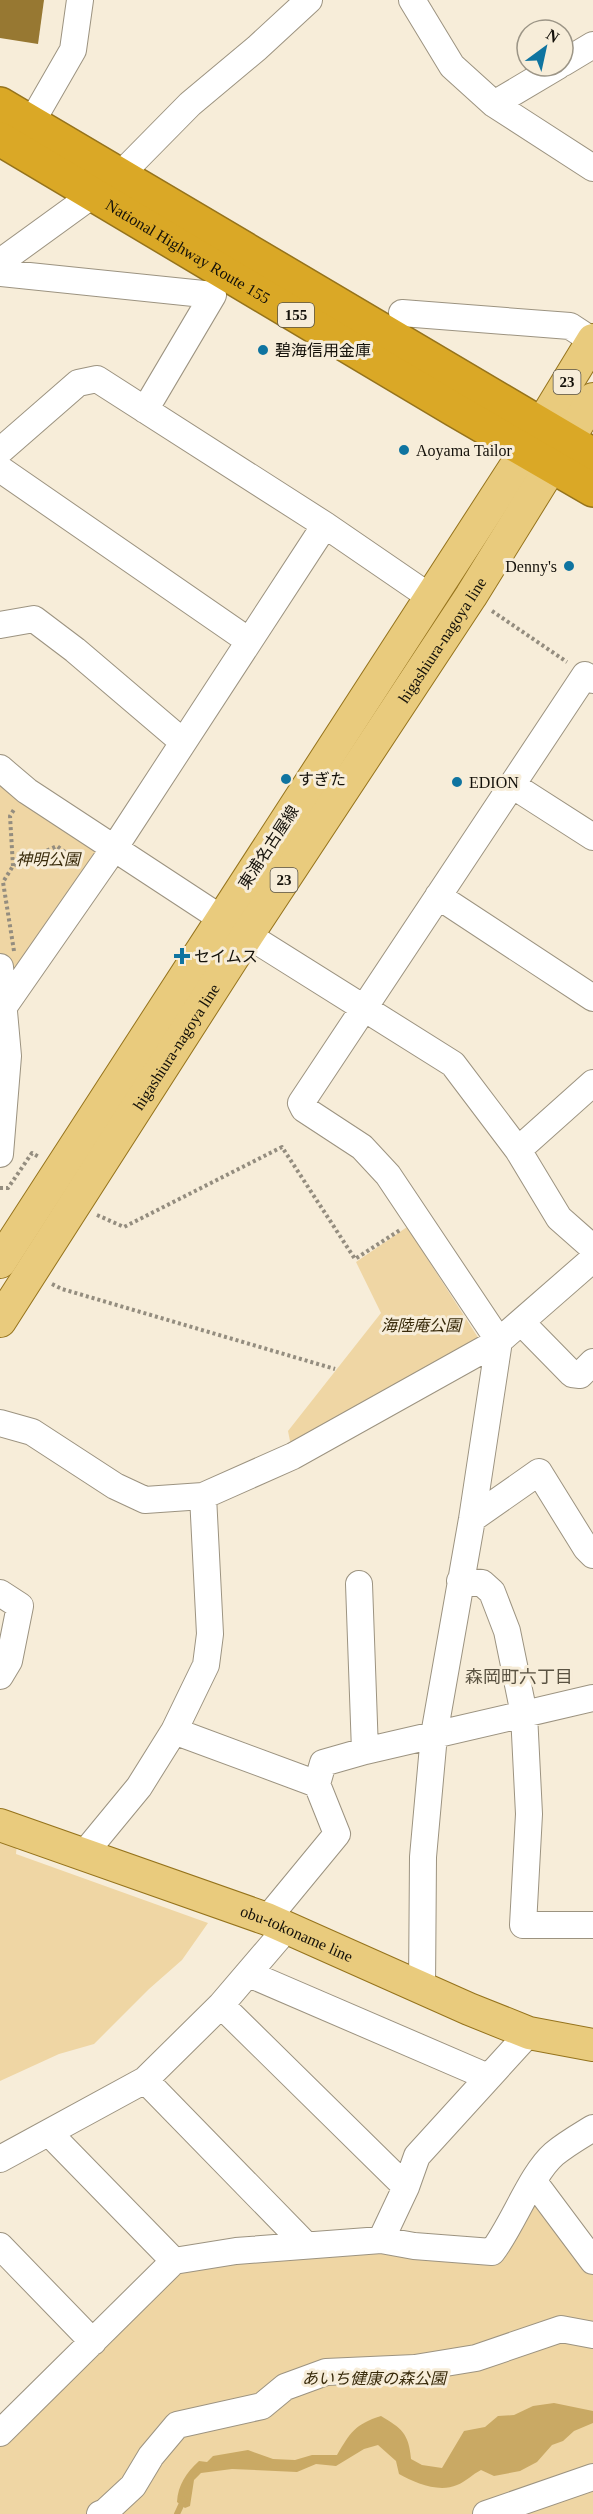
<svg xmlns="http://www.w3.org/2000/svg" width="593" height="2514" viewBox="0 0 593 2514" font-family="'Times New Roman','Noto Sans JP',serif">
<style>
.green{fill:#efd6a4}
.water{fill:#c9a964}
.lines{fill:none;stroke-linecap:round;stroke-linejoin:round}
.stream{stroke:#c9a964;stroke-width:6}
.building{fill:#977832}
.minor-casing{stroke:#9c9380;stroke-width:28}
.major-casing{stroke:#95731c;stroke-width:34}
.highway-casing{stroke:#95731c;stroke-width:36}
.path{stroke:#948d7f;stroke-width:4;stroke-dasharray:3 3;stroke-linecap:butt}
.minor{stroke:#fff;stroke-width:26}
.major{stroke:#e9cb7d;stroke-width:32}
.highway{stroke:#daa826;stroke-width:33}
.poi-dot{fill:#0f74a0;stroke:#f7edd9;stroke-width:2}
.labels{text-anchor:middle;stroke-width:6;stroke-linejoin:round;paint-order:stroke}
.shield{fill:#f7edd9;stroke:#585348;stroke-width:1.5}
.shield-label{font-size:15px;font-weight:bold;fill:#14110a}
.street-label{font-size:16px;fill:#14110a;stroke:#f7edd9}
.poi-label{font-size:16px;fill:#14110a;stroke:#f7edd9;text-anchor:start}
.park-label{font-size:16px;font-style:italic;fill:#392b0b;stroke:#f7edd9}
.neighbourhood-label{font-size:18px;fill:#5b5342;stroke:#f7edd9}
</style>
<rect width="100%" height="100%" fill="#f7edd9"/>
<path class="green" d="M0,766l115,81 -112,161 -3,-41z
M407,1227l72,112 -186,117 -5,-25 93,-118 -25,-51z
M0,1837l17,6 -1,11 192,69 -26,37 -33,29 -55,55 -35,10 -59,27z
M534,2182l59,91v241h-593v-71l174,-182 62,-10 256,1z"/>
<path class="water" d="M554,2403l39,8v12l-19,8 -11,10 -11,4 -15,17 -17,9 -26,5 -13,-6c-8,4 -16,12 -24,15 -18,8 -42,-2 -58,-11l-3,-13 -18,-16 -14,4 -28,17 -20,-2 -19,8 -65,-3 -31,4 -7,7 -4,26 -5,2 -8,-6c1,-17 9,-29 22,-41l8,1 6,-6 35,-6 25,9 22,1 17,-5h25c13,-22 18,-31 44,-39 20,12 28,17 30,43l11,6 20,3 22,-37 21,-4 13,-11 16,-1 19,-9z"/>
<g class="lines">
<path class="stream" d="M177,2514l7,-15"/>
</g>
<path class="building" d="M0,0h44l-6,44 -38,-6z"/>
<g class="lines">
<defs>
<path id="minor" d="M412,0l40,66 42,38 99,64
M563,63l30,-18
M494,104l64,-38
M31,123l42,-73 7,-50
M0,262l120,-87 70,-71 67,-56 52,-48
M0,273l213,22 -68,115
M402,313l168,13 23,15
M0,451l78,-68 19,-4 228,146 105,72
M0,469l249,172
M0,625l34,-6 41,31 108,92
M0,768l27,23 195,128 231,145 65,86 41,68 34,30
M512,785l81,52
M438,896l155,102
M0,967l8,89 -8,98
M3,1008l112,-161 210,-322
M518,1150l75,-67
M521,1322l51,52 8,1 13,-13
M0,1423l32,9 83,54 30,14 58,-4 90,-40 206,-115 94,-82
M472,1519l67,-47 47,76 7,7
M460,1581l22,2 10,9 15,39 17,83 5,100 -6,111h70
M359,1584l6,167
M0,1593l20,13 -11,55 -9,15
M174,1731l143,53 20,50 -70,85
M317,1784l6,-21 42,-12 228,-53
M83,1855l56,-68 35,-56 32,-66 4,-31 -7,-138
M249,1974l239,103
M422,1988l1,-131 11,-122 38,-216 27,-178 -111,-166 -26,-28 -58,-38 -3,-6 284,-428 8,5
M221,2005l185,182
M145,2080l160,164
M49,2133l125,128
M0,2159l145,-79 76,-75 65,-76
M534,2182l59,79
M381,2240l25,-53 11,-31 112,-123
M0,2246l93,96
M0,2433l174,-172 62,-10 145,-11 33,6 78,6c21,-27 39,-78 62,-98 12,-10 26,-18 39,-26
M100,2514l5,-2 28,-26 18,-30 26,-31 85,-19 23,-19 41,-15 89,-4 61,-10 85,-29 32,6
M486,2514l107,-37"/>
<g id="major">
<path d="M0,1262l526,-812 67,-110"/>
<path id="s1" d="M0,1321l248,-387 223,-338 122,-197"/>
<path id="s2" d="M0,1825l267,94 202,90 60,24 64,12"/>
</g>
<g id="highway">
<path d="M0,104l593,351"/>
<path id="s3" d="M0,139l455,271 138,80"/>
</g>
</defs>
<use href="#minor" class="minor-casing"/>
<use href="#major" class="major-casing"/>
<use href="#highway" class="highway-casing"/>
<path class="path" d="M492,611l75,51
M13,866l-3,-50 5,-8
M14,951l-11,-69 10,-16 44,-20 21,16
M0,1188h8l24,-35 7,4
M97,1215l27,12 158,-80 73,112 45,-29
M52,1284l10,5 273,80"/>
<use href="#minor" class="minor"/>
<use href="#major" class="major"/>
<use href="#highway" class="highway"/>
</g>
<g class="poi-dot">
<circle cx="263" cy="350" r="6"/>
<circle cx="404" cy="450" r="6"/>
<circle cx="569" cy="566" r="6"/>
<circle cx="286" cy="779" r="6"/>
<circle cx="457" cy="782" r="6"/>
<path d="M179 947h6v6h6v6h-6v6h-6v-6h-6v-6h6z"/>
</g>
<g class="labels">
<g class="shield">
<rect x="278" y="303" width="36" height="24" rx="4.5"/>
<rect x="553.5" y="370" width="27" height="24" rx="4.5"/>
<rect x="270.5" y="868" width="27" height="24" rx="4.5"/>
</g>
<g class="shield-label">
<text x="296" y="320">155</text>
<text x="567" y="387">23</text>
<text x="284" y="885">23</text>
</g>
<g class="street-label">
<text dy="6" stroke="none"><textPath href="#s3" startOffset="219">National Highway Route 155</textPath></text>
<text dy="6" stroke="none"><textPath href="#s1" startOffset="812">higashiura-nagoya line</textPath></text>
<text transform="translate(268 847) rotate(-57)" y="6">東浦名古屋線</text>
<text dy="6" stroke="none"><textPath href="#s1" startOffset="326">higashiura-nagoya line</textPath></text>
<text dy="6" stroke="none"><textPath href="#s2" startOffset="316">obu-tokoname line</textPath></text>
</g>
<g class="poi-label">
<text x="275" y="356">碧海信用金庫</text>
<text x="416" y="456">Aoyama Tailor</text>
<text x="557" y="572" text-anchor="end">Denny's</text>
<text x="298" y="785">すぎた</text>
<text x="469" y="788">EDION</text>
<text x="194" y="962">セイムス</text>
</g>
<g class="park-label">
<text x="48" y="865">神明公園</text>
<text x="421" y="1331">海陸庵公園</text>
<text x="374" y="2384">あいち健康の森公園</text>
</g>
<g class="neighbourhood-label">
<text x="519" y="1683">森岡町六丁目</text>
</g>
</g>
<g transform="translate(545 48) rotate(33)"><circle r="28" fill="#f7edd9" stroke="#9c9586" stroke-width="1.5"/>
<path d="M0-4.5L10 22L0 15L-10 22Z" fill="#0f74a0"/>
<text y="-9" font-size="16" font-weight="bold" text-anchor="middle" fill="#14110a">N</text>
</g>
</svg>
